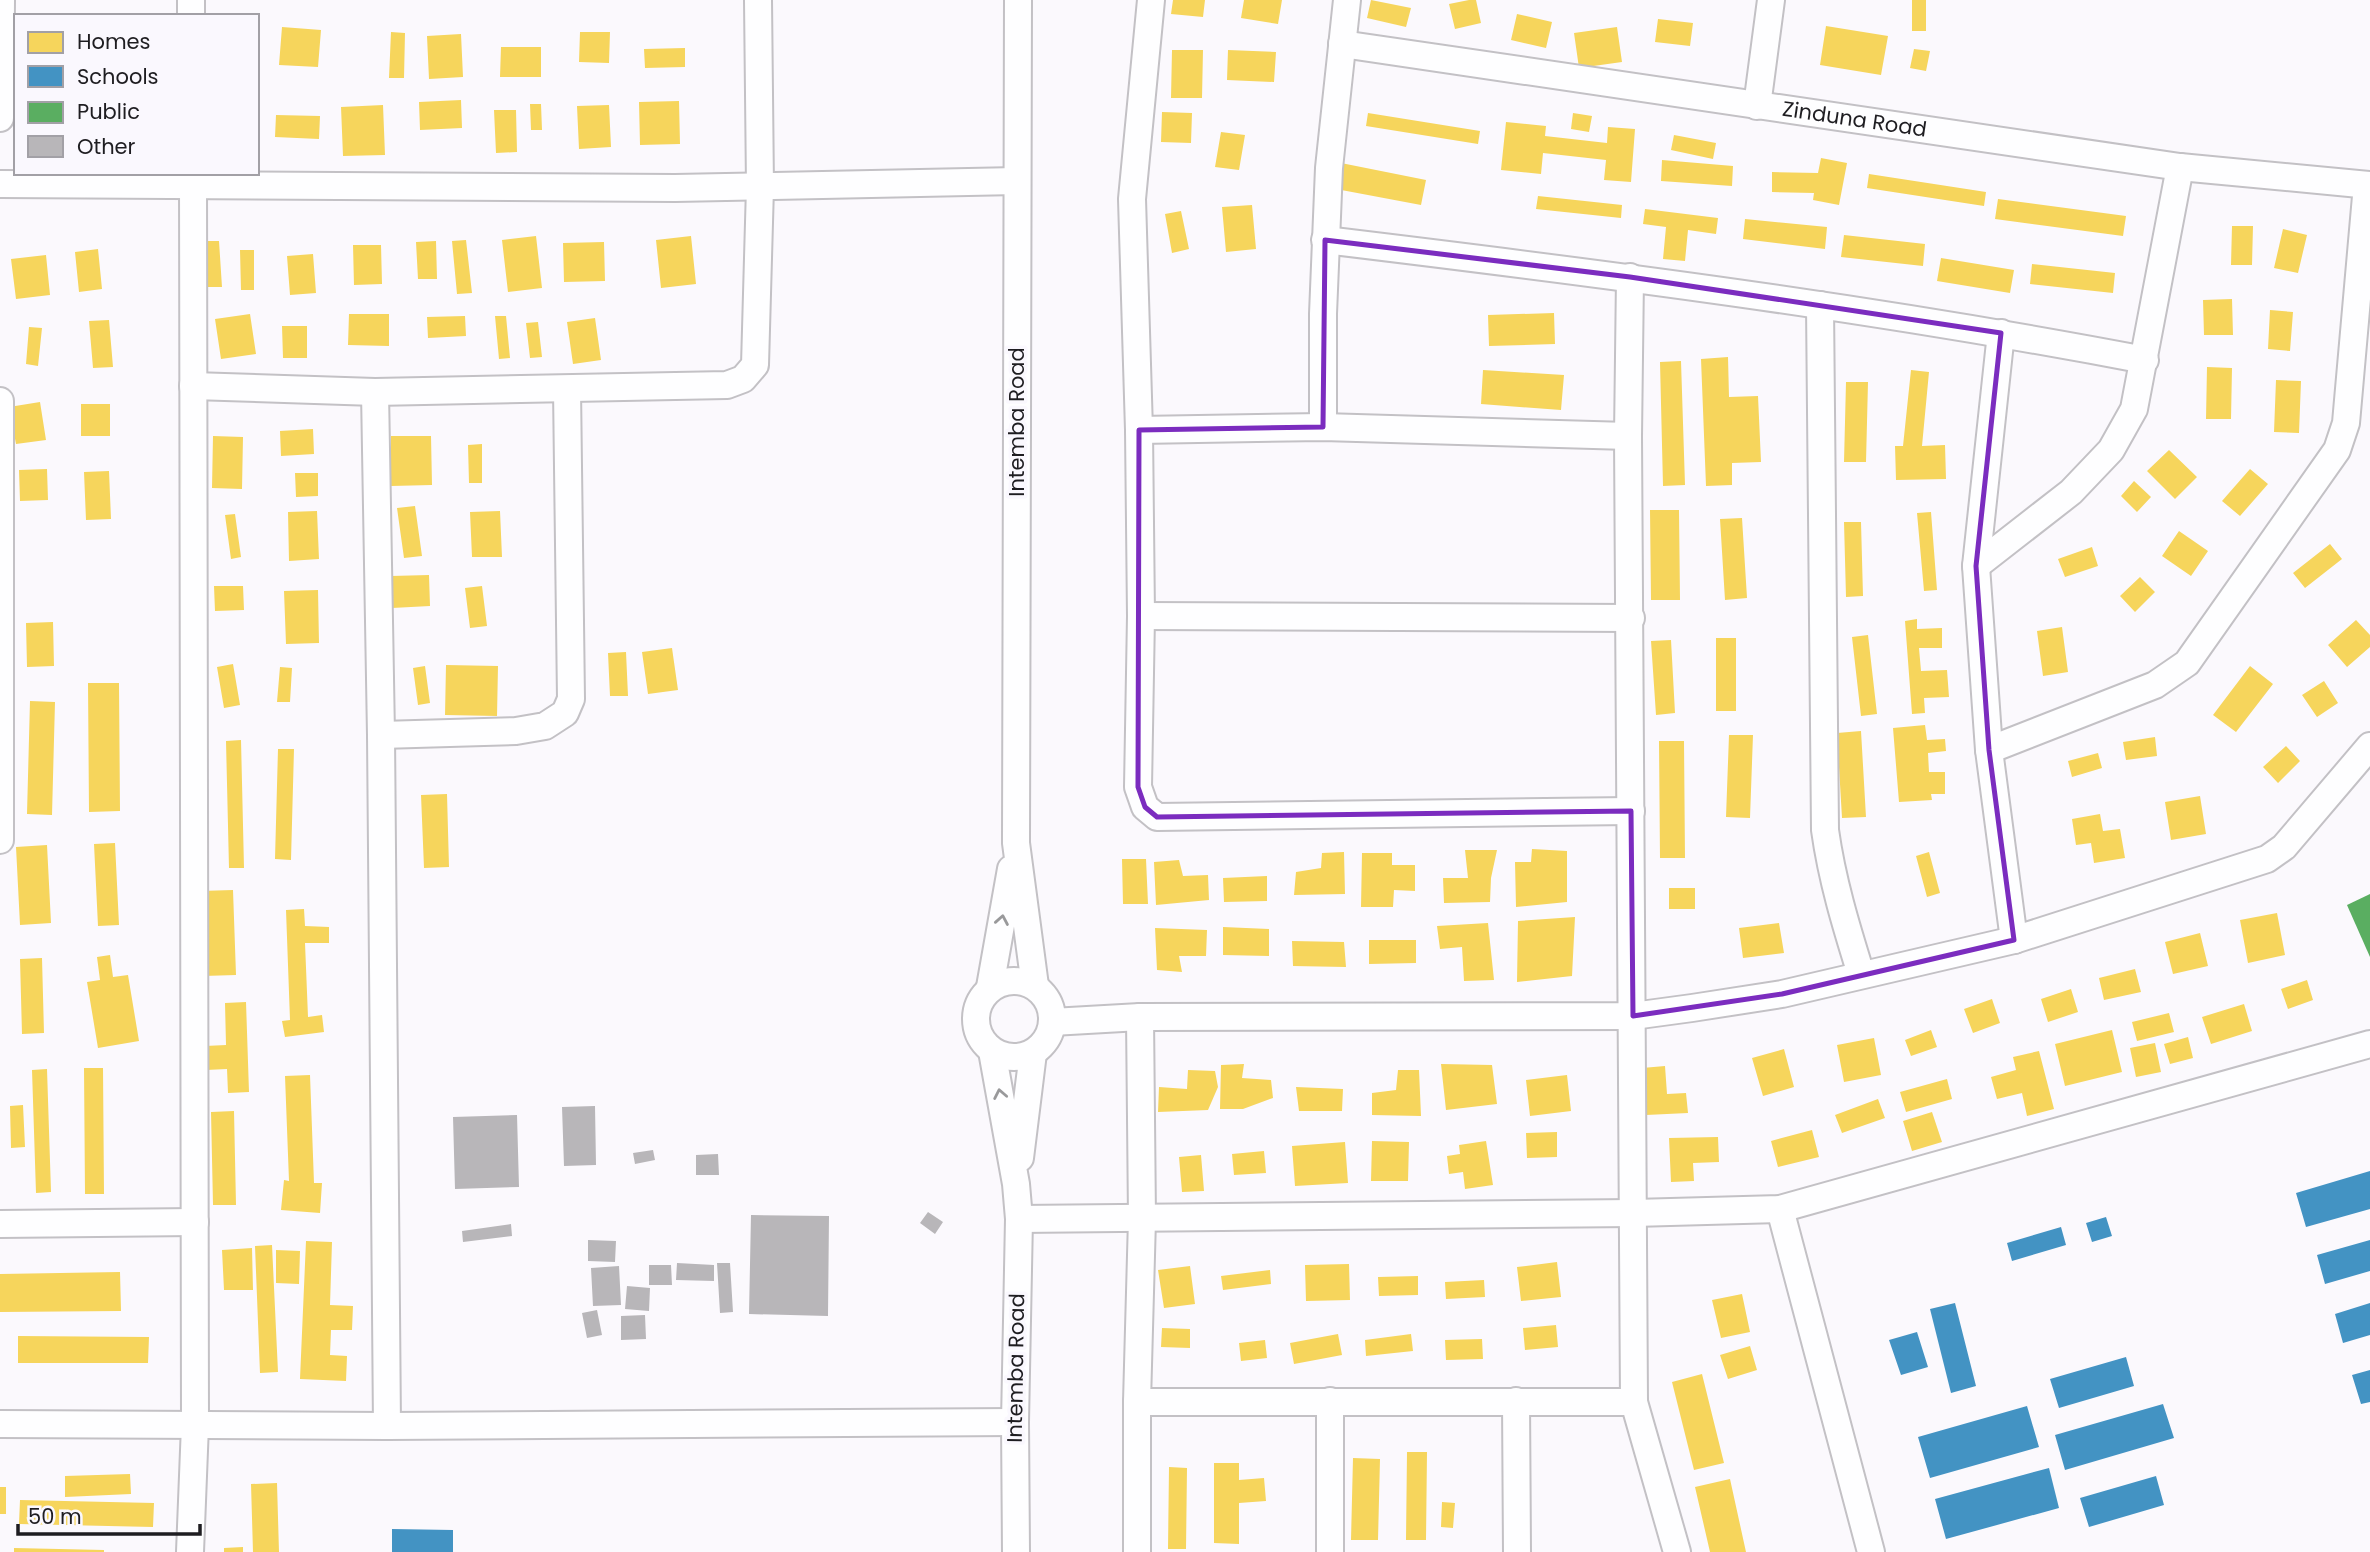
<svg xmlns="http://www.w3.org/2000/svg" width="2370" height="1552" viewBox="0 0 2370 1552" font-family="Poppins,sans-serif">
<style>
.homes{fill:#f6d55c}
.schools{fill:#4393c3}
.public{fill:#5aae61}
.building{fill:#b8b6b9}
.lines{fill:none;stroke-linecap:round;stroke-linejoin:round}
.minor-casing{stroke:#c3c1c5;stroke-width:30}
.minor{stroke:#fefeff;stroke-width:26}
.oneway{stroke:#99999b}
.marked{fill:none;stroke:#7b2cbf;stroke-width:5;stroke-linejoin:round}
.labels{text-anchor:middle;stroke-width:7;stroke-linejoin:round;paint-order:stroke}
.street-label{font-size:21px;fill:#1e1d21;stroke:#faf8fe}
</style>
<rect width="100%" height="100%" fill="#fbf9fd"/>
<path class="homes" d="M1173,0h32l-2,17 -32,-3z
M1244,0h38l-4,24 -37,-6z
M1371,0l40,8 -5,19 -39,-9z
M1469,0h7l5,23 -26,6 -6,-25z
M1912,0h14v31h-14z
M13,14h3v60h-4z
M1517,14l35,8 -6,26 -35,-8z
M1658,19l35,4 -3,23 -35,-4z
M1826,26l62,10 -7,39 -61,-10z
M282,27l39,3 -3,37 -39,-2z
M1617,27l5,35 -43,6 -5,-35z
M391,32l14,1 -1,45h-15z
M580,32h30l-1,31 -30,-1z
M461,34l2,43 -34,2 -2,-43z
M501,47h40v30h-41z
M685,48v19l-40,1 -1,-19z
M1914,49l16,2 -4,20 -16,-3z
M1172,50h31l-1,48h-31z
M1228,50l48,2 -2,30 -47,-2z
M461,100l1,28 -42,2 -1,-28z
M679,101l1,43 -40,1 -1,-43z
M530,104h11l1,26h-11z
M383,105l2,50 -42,1 -2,-49z
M609,105l2,42 -32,2 -2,-43z
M494,110h22l1,42 -21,1z
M1162,112l30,1 -1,30 -30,-1z
M1368,113l112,18 -2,13 -112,-18z
M1573,113l19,3 -3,16 -18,-3z
M276,115l44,1 -1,23 -44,-2z
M1506,122l40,4 -1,10 62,7 1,-16 27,2 -4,53 -27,-2 2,-20 -63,-7 -2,21 -40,-4z
M1221,132l24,3 -6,35 -24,-3z
M1674,135l42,8 -3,16 -42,-9z
M1821,158l26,5 -8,42 -26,-5 1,-7 -42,-1v-20l46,1z
M1662,160l71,6 -1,20 -71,-5z
M1341,163l85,17 -5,25 -85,-16z
M1869,174l117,18 -2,14 -117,-18z
M1538,196l84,9 -1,13 -85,-9z
M1998,199l128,17 -3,20 -128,-17z
M1252,205l4,44 -30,3 -4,-45z
M1645,209l73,9 -2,16 -28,-4 -3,31 -22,-2 3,-32 -23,-3z
M1181,211l8,38 -17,4 -7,-39z
M1745,219l82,8 -2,22 -82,-10z
M2232,226h21l-1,39h-21z
M2283,229l24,6 -9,38 -24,-5z
M1844,235l81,9 -2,22 -82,-9z
M536,236l6,52 -34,4 -6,-52z
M691,236l5,48 -35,4 -5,-48z
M466,240l6,53 -15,1 -5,-53z
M204,241h15l3,46h-15z
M436,241l1,38h-19l-2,-37z
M604,242l1,39 -41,1 -1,-39z
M353,245h28l1,39 -28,1z
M98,249l4,40 -23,3 -4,-40z
M240,250h14v40h-13z
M313,254l3,39 -26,2 -3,-39z
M46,255l4,40 -34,4 -5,-40z
M1941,258l73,12 -4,23 -73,-12z
M2032,264l83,9 -2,20 -83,-9z
M2232,299l1,36h-29l-1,-35z
M2270,310l23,2 -3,39 -22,-2z
M1554,313l1,31 -66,2 -1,-31z
M250,314l6,40 -35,5 -6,-40z
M349,314h40v32l-41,-1z
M465,316l1,20 -38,2 -1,-21z
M495,316h11l4,42 -11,1z
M595,318l6,42 -28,4 -6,-42z
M109,320l4,47 -20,1 -4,-47z
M538,322l4,35 -12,1 -4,-35z
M282,326h25v32h-24z
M29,327l13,1 -4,38 -12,-2z
M1728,357l1,40 29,-1 3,66 -29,1v22l-26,1 -5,-127z
M1681,361l4,124 -22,1 -3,-124z
M2207,367l25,1 -1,51h-25z
M1483,370l81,5 -3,35 -80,-6z
M1911,370l18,2 -7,74 23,-1 1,34 -50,1 -1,-34h8z
M2276,380l25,1 -2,52 -25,-1z
M1846,382h22l-2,80h-22z
M40,402l6,38 -30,4 -7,-37z
M81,404h29v32h-29z
M313,429l1,25 -33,2 -1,-25z
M213,436l30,1 -1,52 -30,-1z
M391,436h40l1,49 -41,1z
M482,444v39h-13l-1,-38z
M2169,450l28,27 -22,22 -28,-28z
M47,469l1,31 -28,1 -1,-31z
M2250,469l18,15 -28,32 -18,-15z
M109,471l2,48 -25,1 -2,-48z
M295,473h23v23l-22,1z
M2134,481l17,16 -14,15 -16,-16z
M415,506l7,50 -18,2 -7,-50z
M1650,510h29l1,90h-29z
M317,511l2,48 -30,2 -1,-49z
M500,511l2,46h-30l-2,-45z
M1931,512l6,78 -13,1 -7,-78z
M235,514l6,43 -10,2 -6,-44z
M1742,518l5,80 -22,2 -5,-81z
M1844,522h17l2,74 -17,1z
M2179,531l29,20 -17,25 -29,-20z
M2330,544l12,15 -37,29 -12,-15z
M2092,547l6,19 -33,11 -7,-18z
M429,575l1,31 -38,2 -1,-32z
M2140,577l15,15 -20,20 -15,-16z
M214,586h29l1,24 -29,1z
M482,586l5,40 -17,2 -5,-40z
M318,590l1,53 -33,1 -2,-53z
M1917,619v10l25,-1v20h-23l2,23 26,-1 2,27 -25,1 1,15 -13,1 -7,-93z
M2356,620l14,15v12l-23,20 -19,-22z
M53,622l1,44 -27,1 -1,-44z
M2062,627l6,45 -25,4 -6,-45z
M1868,635l9,79 -16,2 -9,-79z
M1716,638h20v73h-20z
M1671,640l4,73 -19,2 -5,-74z
M672,648l6,42 -30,4 -6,-42z
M626,652l2,44h-18l-2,-43z
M233,664l7,41 -16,3 -7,-41z
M446,665l52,1 -1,50 -52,-1z
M425,666l5,37 -12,2 -5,-37z
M2250,666l23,18 -37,48 -23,-17z
M280,667l12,1 -2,34h-13z
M2324,681l14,22 -21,14 -15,-22z
M88,683h31l1,128 -31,1z
M30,701l25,1 -3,113 -25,-1z
M1925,725l2,15 18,-1 1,12 -18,2 1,19h16v22h-14l1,6 -33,2 -6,-74z
M1861,731l5,86 -24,1 -5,-85z
M1729,735h24l-3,83 -24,-1z
M2155,737l2,19 -31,4 -3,-18z
M241,740l3,128h-15l-3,-127z
M1659,741h25l1,117h-25z
M2286,746l14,15 -22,22 -15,-16z
M278,749h16l-3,111 -16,-1z
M2098,753l4,15 -30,9 -4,-16z
M447,794l2,73 -25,1 -3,-73z
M2200,796l6,38 -35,6 -6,-38z
M2100,814l3,17 17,-2 5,29 -31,5 -3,-20 -15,2 -4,-26z
M115,843l4,82 -21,1 -4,-82z
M47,845l4,78 -31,2 -4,-78z
M1532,849l35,2v51l-51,5 -1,-45h16z
M1465,850h32l-6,28 -1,24 -46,1 -1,-25h25z
M1344,852l1,42 -51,1 2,-23 25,-4 1,-15z
M1929,852l11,41 -13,4 -11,-41z
M1362,853h30v12h23v26l-21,-1 -1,17h-32z
M1122,859h24l2,45h-25z
M1179,860l4,16 25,-1 1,25 -53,5 -2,-43z
M1267,876v25l-43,1 -1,-24z
M1669,888h26v21h-26z
M233,890l3,85 -33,1 -3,-85z
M304,909l1,17 24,1v16h-24l3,74 14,-2 2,17 -39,5 -3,-16 8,-1 -4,-110z
M2277,913l8,42 -37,8 -8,-43z
M1575,917l-3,59 -55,6 1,-61z
M1488,923l6,57 -30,1 -2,-34 -22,2 -3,-23z
M1779,923l5,30 -41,5 -4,-30z
M1223,927l46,2v27l-46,-1z
M1155,928l52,2 -1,26h-27l3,16 -25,-2z
M2200,933l8,33 -35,8 -8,-32z
M1369,940h47v23l-47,1z
M1292,941l52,1 2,25 -53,-1z
M110,955l3,22 15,-2 11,66 -41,7 -11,-66 13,-2 -3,-23z
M42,958l2,75 -22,1 -2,-75z
M2135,969l6,23 -37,8 -5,-22z
M2307,980l6,20 -25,9 -7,-20z
M2071,989l7,23 -30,10 -7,-23z
M1992,999l8,24 -27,10 -9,-24z
M246,1002l3,90 -21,1 -1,-24 -21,1 -1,-24 21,-1 -1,-42z
M2244,1004l8,27 -41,13 -9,-27z
M2169,1013l5,19 -37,9 -5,-19z
M1931,1030l6,17 -26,9 -6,-16z
M2112,1030l10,42 -57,14 -10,-42z
M2188,1037l5,21 -23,6 -6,-20z
M1874,1038l7,37 -37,7 -7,-37z
M2155,1043l6,29 -25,5 -6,-29z
M1784,1049l10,38 -31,9 -11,-38z
M2039,1051l15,58 -27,7 -5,-23 -25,6 -6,-22 25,-7 -3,-13z
M1244,1064l-2,14 29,2 2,18 -30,11h-23l1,-44z
M1441,1064l51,1 5,39 -51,6z
M1665,1066l2,28 19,-1 2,20 -42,2 -4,-47z
M84,1068h19l1,126h-19z
M47,1069l4,123 -15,1 -4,-123z
M1188,1070l27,1 3,16 -10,23 -50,2 1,-25 28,2z
M1398,1070h21l2,46 -49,-1v-22l24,-3z
M310,1075l4,108h8l-2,30 -39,-3 3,-30 5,1 -4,-105z
M1567,1075l4,36 -41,5 -4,-36z
M1947,1079l5,20 -46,13 -6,-20z
M1296,1087l47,2 -1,22h-43z
M1878,1099l7,19 -43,15 -7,-18z
M23,1105l2,42 -14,1 -1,-42z
M234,1111l2,94h-23l-2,-93z
M1932,1112l10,30 -30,9 -9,-30z
M1812,1130l7,27 -41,10 -7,-26z
M1557,1132v25l-30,1 -1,-25z
M1718,1137l1,25 -26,1 1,18 -23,1 -2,-44z
M1372,1141l37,1 -1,39h-37z
M1486,1141l7,44 -28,4 -2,-17 -14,2 -2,-18 13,-2 -1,-9z
M1345,1142l3,41 -53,3 -3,-40z
M1264,1151l2,22 -32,2 -2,-21z
M1201,1155l3,36 -22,1 -3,-35z
M306,1241l26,1 -2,63 23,1 -1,24h-21l-1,25 17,1 -1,25 -46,-2z
M272,1245l6,127 -18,1 -5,-127z
M252,1248l1,42h-29l-2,-40z
M276,1250l24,1 -1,33 -23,-1z
M1557,1262l4,35 -40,4 -4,-34z
M1349,1264l1,36 -44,1 -1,-36z
M1190,1266l5,38 -31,4 -6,-38z
M1270,1270l1,14 -48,6 -2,-14z
M120,1272l1,39 -121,1v-38z
M1418,1276v19l-39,1 -1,-19z
M1484,1280l1,17 -39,2 -1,-17z
M1742,1294l8,38 -29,6 -9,-38z
M1556,1325l2,22 -33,3 -2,-22z
M1162,1328l28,1v19l-29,-1z
M1338,1334l4,21 -48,9 -4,-21z
M1411,1334l2,17 -47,5 -1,-16z
M18,1336l131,1 -1,26h-130z
M1482,1339l1,20 -37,1 -1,-20z
M1265,1340l2,18 -26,3 -2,-18z
M1750,1346l7,24 -29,9 -8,-24z
M1702,1374l22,89 -30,7 -22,-88z
M1407,1452h20l-1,88h-20z
M1353,1458l27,1 -2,81h-27z
M1214,1463h25v17l25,-2 2,23 -27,2v41l-25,-1z
M1169,1467l18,1 -1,81h-18z
M130,1474l1,20 -66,3v-21z
M1730,1479l16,73h-36l-15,-65z
M277,1483l2,69h-26l-2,-68z
M0,1487h6v27h-6z
M20,1500l134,3 -1,24 -134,-3z
M1442,1502l13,1 -2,25 -12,-1z
M243,1547v5h-19v-4z
M14,1548l90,2v2h-90z"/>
<path class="schools" d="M2370,1171v38l-64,18 -10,-34z
M2106,1217l6,19 -20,6 -6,-19z
M2061,1227l5,18 -54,16 -5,-18z
M2370,1240v31l-45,13 -8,-29z
M1955,1303l21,83 -25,7 -21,-84z
M2370,1303v32l-27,8 -8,-29z
M1917,1332l11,35 -27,8 -12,-35z
M2126,1357l8,29 -75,22 -9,-29z
M2370,1370v32l-9,2 -9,-29z
M2163,1404l11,34 -109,32 -10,-35z
M2027,1406l12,41 -109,31 -12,-41z
M2049,1468l10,40 -113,31 -11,-40z
M2156,1476l8,29 -75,22 -9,-29z
M392,1529l61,1v22h-61z"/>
<path class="public" d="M2370,894v63l-23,-52z"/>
<path class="building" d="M595,1106l1,59 -32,1 -2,-59z
M517,1115l2,72 -64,2 -2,-72z
M653,1150l2,10 -20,4 -2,-11z
M718,1154l1,21h-23v-20z
M928,1212l15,10 -8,12 -15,-11z
M751,1215l78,1 -1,100 -79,-2z
M511,1224l1,12 -49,6 -1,-11z
M588,1240l28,1 -1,21 -27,-1z
M677,1263l37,2v16l-38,-1z
M717,1263h13l3,49 -13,1z
M649,1265h22l1,20h-23z
M619,1266l2,39 -28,1 -2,-38z
M627,1286l23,2 -1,23 -24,-2z
M597,1310l5,25 -15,3 -5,-25z
M645,1315l1,24 -25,1v-24z"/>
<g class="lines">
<defs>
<g id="minor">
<path d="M191,0v16"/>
<path d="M1018,0l-2,843 19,143"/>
<path d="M1151,0l-19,199 7,231 2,186 -3,171 7,20 12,10 474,-6"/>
<path id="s1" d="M1342,44l838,123 190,18"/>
<path d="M1757,106l14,-106"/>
<path d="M0,118l1,-118"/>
<path d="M0,184l675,4 342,-7"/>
<path d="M1325,240c274,33 548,68 820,120"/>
<path d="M1630,277l-2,159 6,966 43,150"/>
<path d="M1820,305l5,525c7,50 21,96 36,144"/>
<path d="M2001,333l-25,233 13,184 25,190"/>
<path d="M193,386l182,6 352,-7 16,-6 12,-14 5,-178 -2,-187"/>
<path d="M375,392l6,343 6,691"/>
<path d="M0,401v439"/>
<path d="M1323,427v-113l6,-146 18,-168"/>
<path d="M1139,430l184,-3 305,9"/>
<path d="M1976,566l95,-74 40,-42 23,-41 46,-242"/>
<path d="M1141,616l490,2"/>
<path d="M381,735l135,-4 29,-5 20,-13 6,-14 -4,-310"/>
<path d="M1989,750l166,-65 32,-22 150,-213 9,-27 21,-238"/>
<circle cx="1014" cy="1019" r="38"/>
<path d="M990,987l21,-118"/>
<path d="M1052,1022l88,-5 493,-1 59,-8 90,-14 232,-54 253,-81 17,-12 86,-101"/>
<path d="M992,1051l24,133 3,35 -4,203 1,130"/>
<path d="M1020,1158l13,-105"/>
<path d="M1780,1209l91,343"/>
<path d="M1019,1219l615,-6 146,-4 590,-165"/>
<path d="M0,1224l195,-2"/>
<path d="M1516,1401l1,151"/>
<path d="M1137,1402h497"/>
<path d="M0,1424l387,2 628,-4"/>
<path d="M190,1552l5,-127 -2,-1252"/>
<path d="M1137,1552v-150l5,-183 -2,-202"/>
<path d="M1330,1552v-151"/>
</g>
</defs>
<use href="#minor" class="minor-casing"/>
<use href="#minor" class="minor"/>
</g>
<defs><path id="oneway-chevron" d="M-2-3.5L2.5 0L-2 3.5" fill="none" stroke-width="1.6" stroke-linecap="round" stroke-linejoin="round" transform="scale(1.75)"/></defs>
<g class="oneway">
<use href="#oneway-chevron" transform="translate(1002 920) rotate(-80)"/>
<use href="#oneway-chevron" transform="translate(1000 1094) rotate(-101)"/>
</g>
<path class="marked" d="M1325,240l305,37 371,56 -25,233 13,184 25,190 -232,54 -149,22 -2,-205 -474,6 -12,-10 -7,-20 1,-357 184,-3z"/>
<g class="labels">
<g class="street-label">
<text dy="7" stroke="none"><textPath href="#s1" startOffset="518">Zinduna Road</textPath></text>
<text transform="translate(1017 422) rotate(-90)" y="7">Intemba Road</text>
<text transform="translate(1016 1368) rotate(-89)" y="7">Intemba Road</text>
</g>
</g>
<rect x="14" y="14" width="245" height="161" fill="#faf8fe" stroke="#a2a0a6" stroke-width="2"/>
<rect x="28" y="32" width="35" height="21" fill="#f6d55c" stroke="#a2a0a6" stroke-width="2"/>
<text x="77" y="49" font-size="21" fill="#1e1d21">Homes</text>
<rect x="28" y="66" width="35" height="21" fill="#4393c3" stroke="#a2a0a6" stroke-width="2"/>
<text x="77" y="84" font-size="21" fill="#1e1d21">Schools</text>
<rect x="28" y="102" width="35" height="21" fill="#5aae61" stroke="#a2a0a6" stroke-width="2"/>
<text x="77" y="119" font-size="21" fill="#1e1d21">Public</text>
<rect x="28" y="136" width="35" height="21" fill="#b8b6b9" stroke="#a2a0a6" stroke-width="2"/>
<text x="77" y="154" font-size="21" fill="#1e1d21">Other</text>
<path d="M18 1524v10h182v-10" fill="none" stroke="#1e1d21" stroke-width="3.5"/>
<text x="28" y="1524" font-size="21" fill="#1e1d21" stroke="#faf8fe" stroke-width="5" paint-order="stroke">50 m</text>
</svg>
